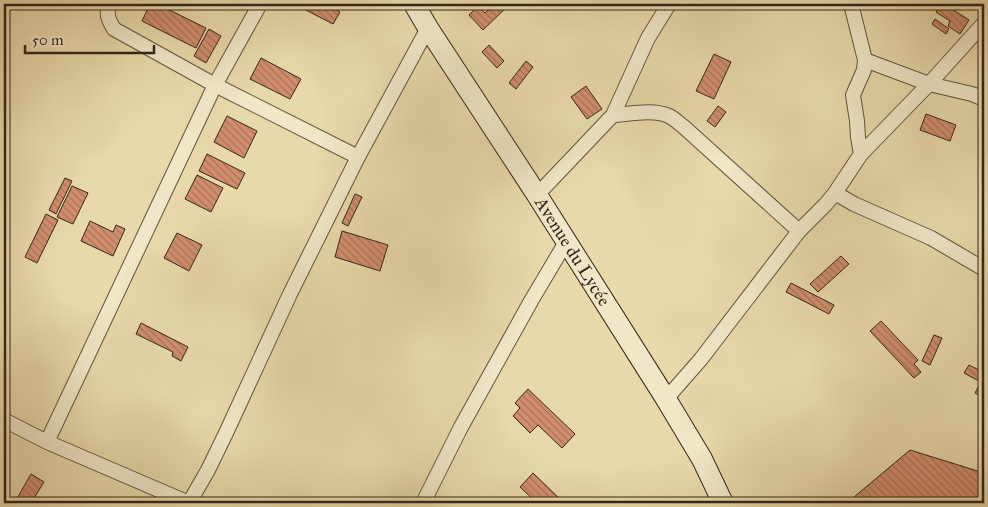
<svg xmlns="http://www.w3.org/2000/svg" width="988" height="507" viewBox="0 0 988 507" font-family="'IM FELL Great Primer',serif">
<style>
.building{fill:url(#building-back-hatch);stroke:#33261a}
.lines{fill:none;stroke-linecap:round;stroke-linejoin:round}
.minor-casing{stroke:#60533e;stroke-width:16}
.secondary-casing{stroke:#33261a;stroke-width:22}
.minor{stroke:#f0e6c8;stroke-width:14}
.secondary{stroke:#f0e6c8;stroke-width:20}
.labels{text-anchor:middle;stroke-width:4.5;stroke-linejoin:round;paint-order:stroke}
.street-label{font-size:18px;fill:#33261a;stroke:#f0e6c8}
</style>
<defs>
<pattern id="building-back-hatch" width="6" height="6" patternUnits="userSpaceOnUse" patternTransform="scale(1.25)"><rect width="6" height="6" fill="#d28e6d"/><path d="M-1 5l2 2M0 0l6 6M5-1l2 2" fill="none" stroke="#ab7459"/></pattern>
</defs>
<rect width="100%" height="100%" fill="#e8d9aa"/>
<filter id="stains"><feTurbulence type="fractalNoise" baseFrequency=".004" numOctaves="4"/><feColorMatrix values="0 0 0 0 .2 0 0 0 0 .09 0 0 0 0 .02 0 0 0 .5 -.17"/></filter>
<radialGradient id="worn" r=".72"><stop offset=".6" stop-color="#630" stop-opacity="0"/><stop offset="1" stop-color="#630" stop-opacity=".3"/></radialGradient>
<path class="building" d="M150,4h7l49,24 -10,20 -54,-27z
M305,4h19l16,8 -7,12 -31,-16z
M495,4h15l-27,26 -14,-15 9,-9 7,7z
M911,4h10l-1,4 -9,-3z
M941,4h3l25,16 -9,14 -12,-8 2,-5 -14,-9z
M935,19l14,10 -3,5 -14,-10z
M209,29l12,7 -15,27 -12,-7z
M489,45l15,16 -7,7 -15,-16z
M714,54l17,8 -17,37 -18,-8z
M261,58l40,21 -11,20 -40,-20z
M526,61l7,6 -17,22 -7,-6z
M586,86l16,23 -15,10 -16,-22z
M718,106l8,6 -11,15 -8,-6z
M926,114l30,11 -6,16 -30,-11z
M227,116l30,15 -13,27 -30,-16z
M207,154l38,19 -8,16 -38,-18z
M197,175l26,13 -12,24 -26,-13z
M65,178l7,3 -16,33 -7,-4z
M72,186l16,7 -15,31 -16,-7z
M355,194l7,3 -14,29 -6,-3z
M46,214l12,6 -21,43 -12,-6z
M90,221l23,11 3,-7 9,4 -12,27 -32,-15z
M342,231l46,14 -8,26 -45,-14z
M177,233l25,12 -13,26 -25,-13z
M841,256l8,8 -31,28 -8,-8z
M791,283l43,22 -5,9 -43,-22z
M881,321l37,39 -4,4 7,8 -7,6 -44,-47z
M141,323l47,24 -7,14 -9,-5 1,-4 -37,-18z
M934,335l8,3 -12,27 -8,-4z
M969,365l14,7 -4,9 -15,-8z
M980,383l4,2v13l-9,-5z
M528,389l47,45 -13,14 -24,-23 -8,8 -17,-17 7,-8 -5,-5z
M910,450l74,23v30h-137z
M533,473l31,30h-27l-17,-16z
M31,474l13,8 -13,21h-14l-2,-1z
M4,495l10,6 -1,2h-9z"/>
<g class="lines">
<defs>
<path id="minor" d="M110,4c-5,9 -1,17 4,25l101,56 143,72
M851,4l14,56 -1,10 -11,25 4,26 1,16 3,17
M865,60l64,24 43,10 12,5
M613,115c16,-1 41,-6 56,1 6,3 11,8 16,12l114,103
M835,193l26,-39 68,-70 55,-61
M537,195l76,-80 35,-77 21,-34
M666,399l35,-40 98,-128 27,-27 9,-11 19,11 77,34 53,31
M4,420l43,22 142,61
M47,442l168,-357 45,-81
M189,503l19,-33 18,-37 64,-139 68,-137 70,-129
M423,503l38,-76 70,-126 35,-59"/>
<g id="secondary">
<path id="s1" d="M414,4l14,24 109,167 129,204 36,60 21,44"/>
</g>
</defs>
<use href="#minor" class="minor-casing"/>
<use href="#secondary" class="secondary-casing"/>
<use href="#minor" class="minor"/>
<use href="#secondary" class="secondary"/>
</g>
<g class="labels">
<g class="street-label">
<text dy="6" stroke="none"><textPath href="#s1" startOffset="294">Avenue du Lycée</textPath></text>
</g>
</g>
<rect width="988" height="507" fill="none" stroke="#e8d9aa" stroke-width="20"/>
<rect x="5" y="5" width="978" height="497" fill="none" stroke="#33261a" stroke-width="2.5"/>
<rect x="10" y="10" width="968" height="487" fill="none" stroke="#33261a"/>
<path d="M25 45v8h129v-8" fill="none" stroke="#33261a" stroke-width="2.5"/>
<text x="32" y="45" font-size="15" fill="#33261a" stroke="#f0e6c8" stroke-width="4" paint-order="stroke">50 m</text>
<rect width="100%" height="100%" filter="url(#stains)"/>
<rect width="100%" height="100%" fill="url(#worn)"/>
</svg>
